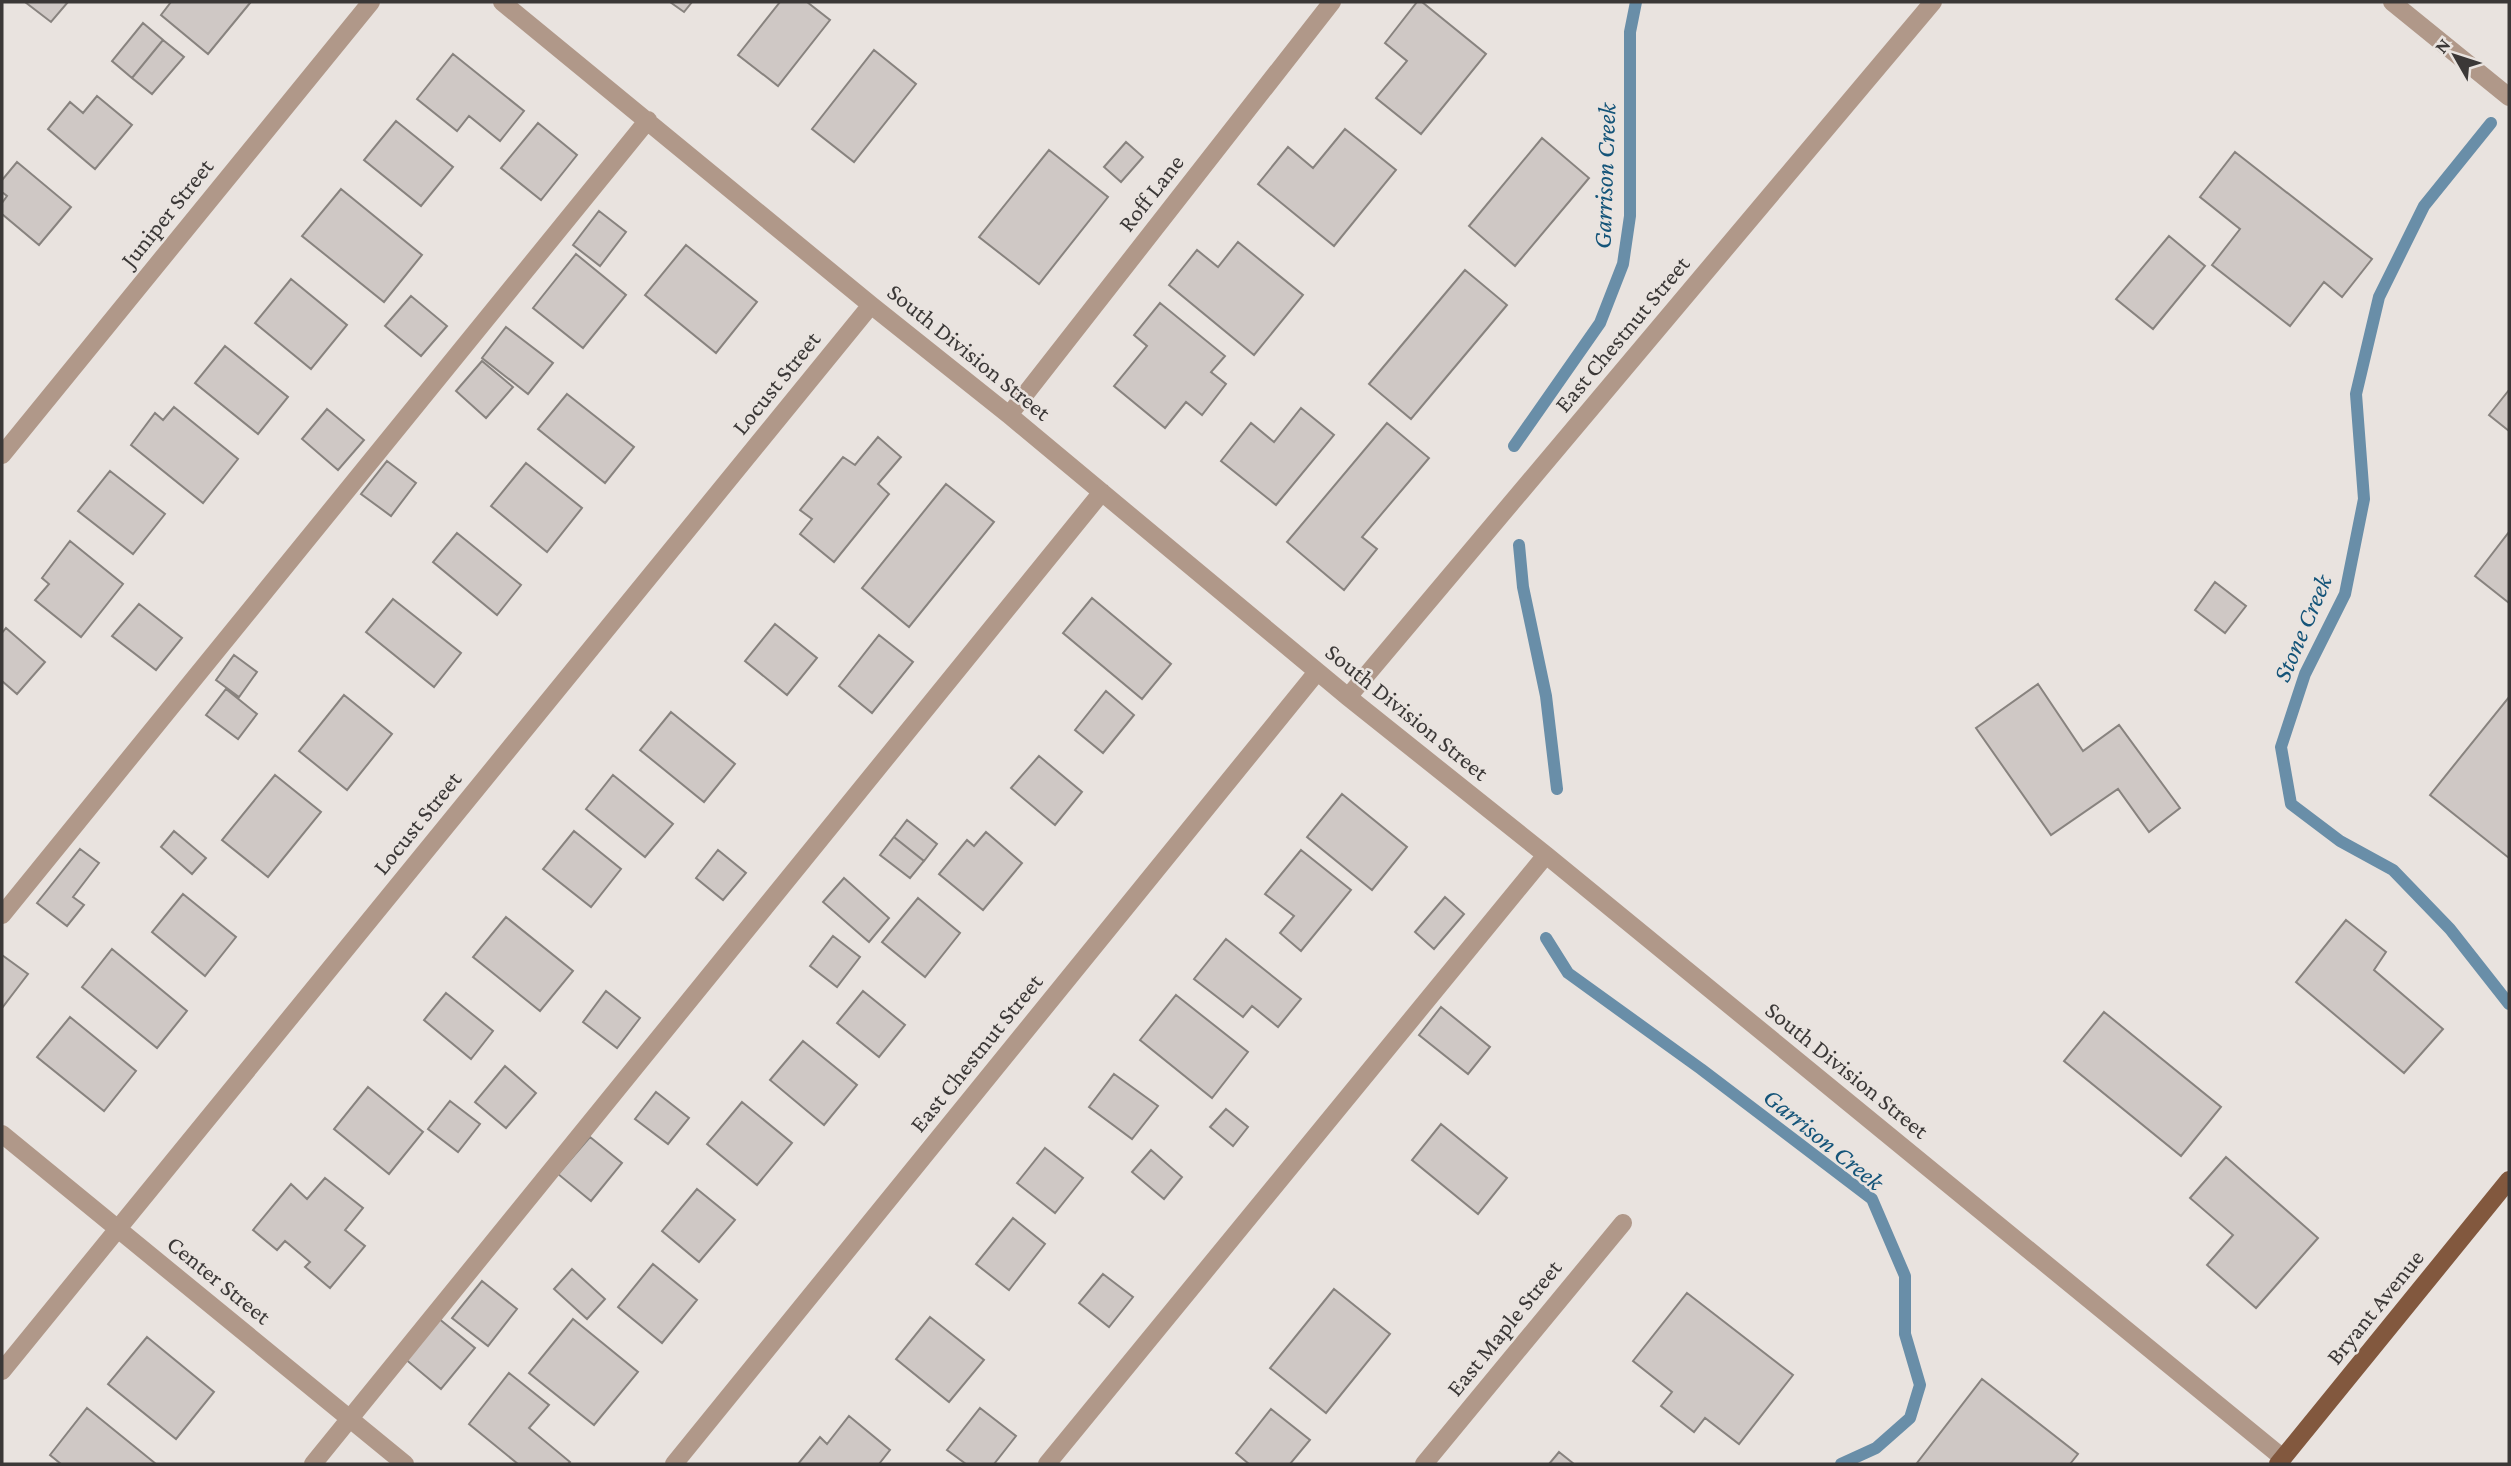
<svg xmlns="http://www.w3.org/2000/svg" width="2511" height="1466" viewBox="0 0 2511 1466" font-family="'Crimson Pro',serif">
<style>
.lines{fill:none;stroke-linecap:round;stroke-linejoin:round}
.stream{stroke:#698ea8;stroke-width:12}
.building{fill:#cfc8c5;stroke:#88837f;stroke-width:2}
.minor{stroke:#b09889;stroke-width:18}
.major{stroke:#82583e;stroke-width:18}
.labels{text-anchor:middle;stroke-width:5;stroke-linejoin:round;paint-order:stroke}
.street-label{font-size:24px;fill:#3b3837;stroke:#e9e3df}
.water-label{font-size:26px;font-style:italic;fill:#145479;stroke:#e9e3df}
</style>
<rect width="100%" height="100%" fill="#e9e3df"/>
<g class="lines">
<path class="stream" d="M2491,123l-67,83 -45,91 -23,97 8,105 -19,95 -40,80 -24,73 10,57 49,37 53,29 57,59 59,75
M1514,446l86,-123 23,-59 7,-48v-184l6,-30
M1519,545l4,42 23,109 11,93
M1546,938l22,35 133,96 171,130 33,77v58l15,51 -10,33 -34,30 -35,16"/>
</g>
<path class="building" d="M25,2h43l-17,20z
M171,2h78l1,1 -42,51 -47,-39z
M670,2h22l-8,10z
M780,2h27l23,18 -52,66 -40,-31z
M1417,2h5l64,52 -65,80 -45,-36 31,-37 -22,-18z
M143,23l20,17 -31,38 -20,-17z
M163,40l21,17 -32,37 -20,-16z
M874,50l42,34 -62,78 -42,-33z
M453,54l71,57 -24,30 -31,-25 -12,15 -40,-32z
M97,96l35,29 -37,44 -47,-40 22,-27 13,11z
M396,121l57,46 -32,39 -57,-46z
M538,123l39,32 -36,45 -40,-32z
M1345,129l51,41 -62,76 -76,-62 30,-37 25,21z
M1542,138l47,40 -74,88 -46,-40z
M1126,142l17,15 -22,25 -17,-15z
M1049,150l59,47 -69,87 -60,-47z
M2235,152l137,107 -30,38 -18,-15 -34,44 -78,-61 28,-36 -40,-32z
M17,162l54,45 -32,38 -37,-31v-11l5,-7 -5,-4v-12z
M341,189l81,66 -38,47 -82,-66z
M599,211l27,21 -26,34 -27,-21z
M2169,236l36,30 -52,63 -37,-30z
M1238,242l65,53 -49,60 -85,-70 28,-35 21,17z
M686,245l71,57 -41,51 -71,-58z
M576,254l50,41 -43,53 -50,-40z
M1465,270l42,35 -96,114 -42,-35z
M291,279l56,46 -36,44 -56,-46z
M411,296l36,30 -26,30 -36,-30z
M1160,303l65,53 -14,16 15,12 -24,31 -16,-13 -21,26 -51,-42 33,-40 -13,-11z
M506,327l47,36 -25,31 -46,-36z
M225,346l63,51 -30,37 -63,-51z
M482,361l31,26 -27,31 -30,-27z
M2509,390v41l-20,-16z
M567,394l67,53 -29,36 -67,-54z
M174,407l64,52 -35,44 -72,-58 24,-32 8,7z
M1301,408l33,27 -58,70 -55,-44 30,-38 23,19z
M327,409l37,31 -26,30 -36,-31z
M1387,423l42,35 -67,79 15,12 -33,41 -57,-48z
M878,437l23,20 -23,27 11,10 -55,68 -34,-28 12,-15 -12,-9 43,-53 12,8z
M387,461l29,22 -25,33 -30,-22z
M526,463l56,45 -35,44 -56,-46z
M110,471l55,43 -32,40 -55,-43z
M946,484l48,38 -85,105 -47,-39z
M2509,532v71l-34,-27z
M457,533l64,52 -24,30 -64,-53z
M70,541l53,43 -42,53 -46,-37 14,-16 -7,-6z
M2215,582l31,24 -21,27 -30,-23z
M1092,598l79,66 -29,35 -79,-66z
M393,599l68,54 -27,34 -68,-55z
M139,604l43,34 -26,32 -44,-34z
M775,624l42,34 -30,37 -42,-34z
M6,628l39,34 -28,32 -15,-13v-48z
M879,635l34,27 -41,51 -33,-27z
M234,655l23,17 -18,25 -23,-17z
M2038,684l45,67 36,-26 61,83 -31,24 -31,-43 -67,46 -75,-107z
M226,689l31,25 -19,25 -32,-24z
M1106,691l28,24 -31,38 -28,-23z
M344,695l48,39 -45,56 -48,-39z
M2509,697v161l-79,-63z
M671,712l64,52 -31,38 -64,-52z
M1039,756l43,36 -27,33 -44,-37z
M275,775l46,37 -53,65 -46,-37z
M613,775l60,49 -28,33 -59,-48z
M1342,794l65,53 -35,43 -65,-53z
M907,820l30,24 -13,17 -30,-24z
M174,831l32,27 -14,16 -31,-27z
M574,831l47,38 -30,38 -48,-38z
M986,832l36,31 -39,47 -44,-36 28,-34 7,6z
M894,837l30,24 -14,17 -30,-23z
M80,849l19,14 -26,34 11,8 -17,21 -30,-23z
M718,850l28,23 -23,27 -27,-22z
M1301,850l50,40 -50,61 -21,-18 14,-17 -29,-22z
M844,878l45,40 -20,24 -46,-40z
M183,894l53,43 -31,39 -53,-44z
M1445,897l19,17 -30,35 -19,-17z
M918,898l42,35 -35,44 -43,-35z
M506,917l67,54 -33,40 -67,-54z
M2346,920l40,32 -12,18 69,59 -39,44 -108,-91z
M833,936l27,21 -23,30 -27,-21z
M1226,939l75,60 -23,28 -26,-21 -9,11 -49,-38z
M112,949l75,62 -30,37 -75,-61z
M2,955l26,19 -26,34z
M606,991l34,27 -23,30 -34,-26z
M863,991l42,34 -26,32 -42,-34z
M446,993l47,38 -22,28 -47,-39z
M1176,995l72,57 -36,46 -72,-58z
M1441,1007l49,40 -22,27 -49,-39z
M2104,1012l117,95 -40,49 -117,-95z
M70,1017l66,54 -32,40 -67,-54z
M803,1041l54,44 -33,40 -54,-45z
M505,1066l31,27 -30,35 -31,-26z
M1114,1074l44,32 -26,33 -43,-32z
M368,1087l55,45 -34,42 -55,-45z
M656,1092l33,26 -21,26 -33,-25z
M450,1101l30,23 -22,28 -30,-23z
M742,1102l50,41 -35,42 -50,-41z
M1226,1109l22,18 -15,19 -23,-19z
M1441,1124l66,54 -29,36 -66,-54z
M590,1137l32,26 -31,38 -33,-27z
M1045,1148l38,30 -28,35 -38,-30z
M1151,1150l31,27 -18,22 -32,-27z
M2226,1157l92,81 -62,70 -49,-43 26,-30 -43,-37z
M325,1178l38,30 -18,22 20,16 -35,42 -25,-21 5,-5 -25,-21 -8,9 -24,-20 38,-46 16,15z
M697,1189l38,31 -36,42 -37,-31z
M1013,1218l32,26 -36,46 -33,-26z
M653,1264l44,36 -35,43 -44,-36z
M572,1269l33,30 -18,20 -33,-30z
M1103,1274l30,23 -24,30 -30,-24z
M482,1281l35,28 -29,37 -36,-28z
M1334,1289l56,45 -64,79 -56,-45z
M1687,1293l106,82 -54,69 -34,-26 -11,14 -33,-26 11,-14 -39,-31z
M930,1317l54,43 -35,42 -53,-43z
M438,1318l37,30 -34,41 -37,-31z
M573,1319l65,53 -44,53 -65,-52z
M147,1337l67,55 -38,47 -68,-55z
M509,1373l40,32 -20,23 41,34 -2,2h-50l-49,-40z
M1982,1379l96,75 -8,10 -153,-1z
M87,1408l69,56h-95l-11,-9z
M980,1408l36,28 -22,28h-28l-19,-14z
M1271,1409l39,31 -20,24h-41l-13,-11z
M849,1416l41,34 -11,14h-81l22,-27 7,7z
M1559,1452l15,12h-25z"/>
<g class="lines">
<path class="minor" d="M502,2l369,303 138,110 339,282 198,158 737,603
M2392,2l117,95
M1009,415l323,-413
M2,455l369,-453
M1348,697l585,-695
M2,915l646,-795
M2,1134l403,330
M2,1371l869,-1066
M313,1464l789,-972
M674,1464l643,-792
M1047,1464l499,-609
M1424,1464l199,-241"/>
<path class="major" d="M2278,1464l231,-284"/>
</g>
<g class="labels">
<g class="street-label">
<text transform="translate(1151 193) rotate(-52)" y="8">Roff Lane</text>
<text transform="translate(167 213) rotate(-51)" y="8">Juniper Street</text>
<text transform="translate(1622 334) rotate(-50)" y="8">East Chestnut Street</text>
<text transform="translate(969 352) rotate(39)" y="8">South Division Street</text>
<text transform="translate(776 383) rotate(-51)" y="8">Locust Street</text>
<text transform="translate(1407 712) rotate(39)" y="8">South Division Street</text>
<text transform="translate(417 823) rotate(-51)" y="8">Locust Street</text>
<text transform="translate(976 1053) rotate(-51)" y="8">East Chestnut Street</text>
<text transform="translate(1847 1070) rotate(39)" y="8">South Division Street</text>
<text transform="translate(219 1280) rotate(39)" y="8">Center Street</text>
<text transform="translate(2375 1307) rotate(-51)" y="8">Bryant Avenue</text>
<text transform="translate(1504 1328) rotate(-51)" y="8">East Maple Street</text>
</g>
<g class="water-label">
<text transform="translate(1604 176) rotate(-88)" y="9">Garrison Creek</text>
<text transform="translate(2302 628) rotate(-67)" y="9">Stone Creek</text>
<text transform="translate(1824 1139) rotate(39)" y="9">Garrison Creek</text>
</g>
</g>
<rect width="2511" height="1466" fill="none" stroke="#3b3837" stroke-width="7"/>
<g transform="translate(2455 56) rotate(309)" stroke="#e9e3df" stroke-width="5" paint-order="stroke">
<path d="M0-5L12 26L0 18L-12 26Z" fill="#3b3837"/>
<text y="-10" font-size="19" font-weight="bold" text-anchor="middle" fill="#3b3837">N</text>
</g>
</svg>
